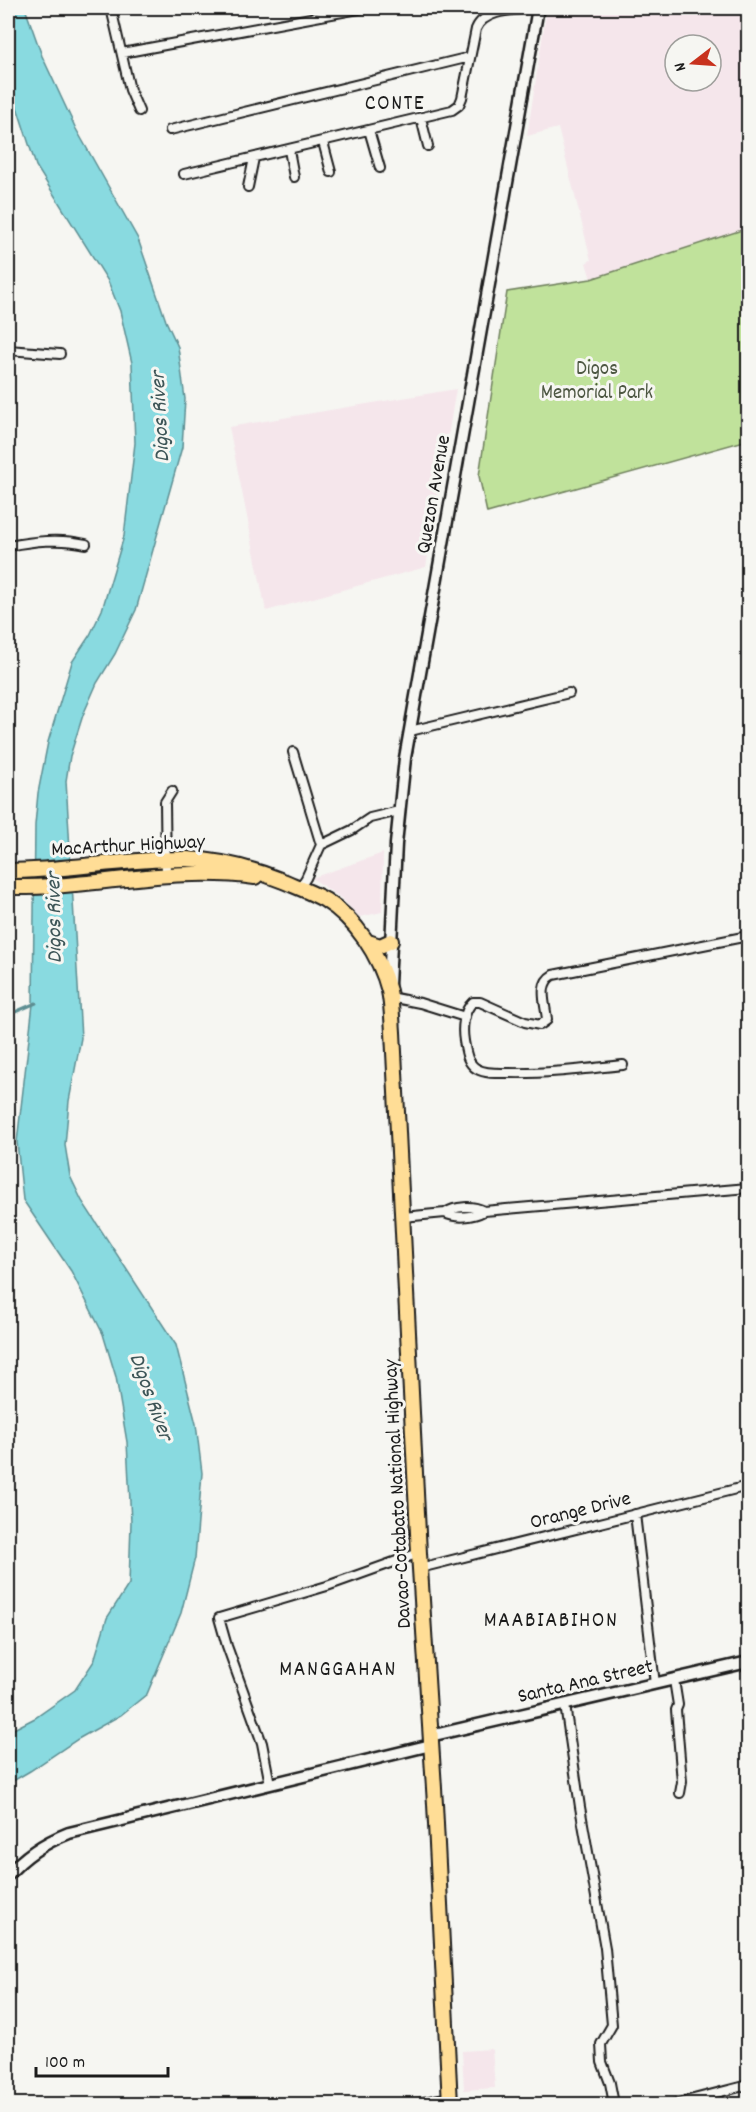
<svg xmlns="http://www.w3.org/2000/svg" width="756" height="2112" viewBox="0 0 756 2112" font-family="Dekko,sans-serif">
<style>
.built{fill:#f5e6eb;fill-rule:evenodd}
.green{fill:#c0e29b;stroke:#6e7f5c;stroke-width:1.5}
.water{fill:#89dae0;stroke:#5d8e92;stroke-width:1.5}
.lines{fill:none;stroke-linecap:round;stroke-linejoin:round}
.stream{stroke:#5d8e92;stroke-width:3}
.street-casing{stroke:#1c1c1c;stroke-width:12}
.secondary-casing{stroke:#1c1c1c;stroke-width:15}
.highway-casing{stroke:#1c1c1c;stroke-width:18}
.street{stroke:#f6f6f2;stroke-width:8}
.secondary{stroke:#f6f6f2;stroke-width:10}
.highway{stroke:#ffdd96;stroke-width:14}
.labels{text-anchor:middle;stroke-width:6;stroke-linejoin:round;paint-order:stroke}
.park-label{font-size:21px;fill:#4d5742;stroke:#f6f6f2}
.street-label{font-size:21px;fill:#1c1c1c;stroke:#f6f6f2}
.neighbourhood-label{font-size:22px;letter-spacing:1.5px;fill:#1c1c1c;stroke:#f6f6f2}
.water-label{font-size:22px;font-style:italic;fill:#3d5557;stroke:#f6f6f2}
</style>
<rect width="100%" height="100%" fill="#f6f6f2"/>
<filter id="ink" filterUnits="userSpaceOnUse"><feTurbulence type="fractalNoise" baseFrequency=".0167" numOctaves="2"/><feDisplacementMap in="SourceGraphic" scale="12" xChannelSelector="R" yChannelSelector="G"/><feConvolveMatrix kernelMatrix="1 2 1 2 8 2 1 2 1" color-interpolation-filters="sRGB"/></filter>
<g filter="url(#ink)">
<path class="built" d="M547,8h201v220l-157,51 -5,-16 5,-3 -33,-132 -31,8zM675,45h36v36h-36z
M456,389l-30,178 -160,44 -37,-184z
M383,853l-1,59 -22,5 -18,-18 -30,-21z
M492,2049l3,39 -31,2 -2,-39z"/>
<path class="green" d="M748,228v212l-261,73 -8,-37 28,-184 84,-13z"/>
<path class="water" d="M8,8h17l17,48 34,73 62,110 28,82 12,26 7,52 -3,48 -46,163 -21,44 -18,29 -14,32 -13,41 -4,25 15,257 -12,63 -4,44 5,31 12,25 94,144 20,79 6,49 -7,85 -14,55 -34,81 -26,21 -43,24 -48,32 -22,13v-52l27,-14 40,-28 19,-29 13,-43 22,-34 2,-62 -4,-80 -11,-65 -13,-43 -32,-63 -48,-71 -6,-58 16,-138 2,-179 3,-32 10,-51 24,-80 18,-27 12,-25 22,-74 11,-93 -3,-80 -12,-52 -12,-30 -72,-115 -18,-56 -10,-26z"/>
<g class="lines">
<path class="stream" d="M8,1015l28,-12"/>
<defs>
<path id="street" d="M111,8l19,82 9,21
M122,53l242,-45
M421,118l7,28
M170,130l300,-73
M369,130l11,38
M323,142l8,30
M289,150l5,27
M184,174l268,-64 7,-5 3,-7 14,-69c8,-20 40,-19 58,-21
M248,187l6,-29
M8,350l52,4
M8,546c26,-5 51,-8 78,-2
M410,731l159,-38
M293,752l28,93 -15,33 -6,9
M321,845l31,-15 18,-12 29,-7
M166,876l-1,-74 7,-11
M390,997l30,6 45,14
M623,1065c-38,4 -76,9 -114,8 -10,0 -23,1 -32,-4 -10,-6 -11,-17 -13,-28 -2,-12 -1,-30 9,-39h7l45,20 15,3 7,-5c-1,-15 -10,-36 6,-45l195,-39
M445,1213c10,-7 28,-8 39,-2
M403,1217l42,-4c11,6 28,4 39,-2l264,-23
M635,1514l20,170
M420,1568l328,-82
M674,1680l4,25 -2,5 6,72 -2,11
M565,1705l15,102 25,141 7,77 -11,19 1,18 8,21 4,21
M270,1784l-8,-41 -35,-97 -8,-28 108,-32 92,-33
M414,2104l36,-7
M674,2104l74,-19"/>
<path id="secondary" d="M389,985l7,-141 9,-86 133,-750
M430,1736l318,-74
M8,1875c16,-19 38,-33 61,-42l362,-88"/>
<path id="highway" d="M8,871c59,0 118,-13 178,-12 34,1 65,9 97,22 14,6 28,11 42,19 31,19 55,56 64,91 3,14 3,28 4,41l26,521 16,251 15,300
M8,887c82,2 165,-22 247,-10
M368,942l12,4 11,-5"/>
</defs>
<use href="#street" class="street-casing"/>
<use href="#secondary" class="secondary-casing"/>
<use href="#highway" class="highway-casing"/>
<use href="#street" class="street"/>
<use href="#secondary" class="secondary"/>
<use href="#highway" class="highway"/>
</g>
</g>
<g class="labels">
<g class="park-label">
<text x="597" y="374">Digos<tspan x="597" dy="24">Memorial Park</tspan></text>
</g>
<g class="street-label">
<text transform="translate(432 494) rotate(-80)" y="7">Quezon Avenue</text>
<text transform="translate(128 844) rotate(-3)" y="7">MacArthur Highway</text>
<text transform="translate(396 1494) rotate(-93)" y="7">Davao-Cotabato National Highway</text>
<text transform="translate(580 1509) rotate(-14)" y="7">Orange Drive</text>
<text transform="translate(585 1680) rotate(-13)" y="7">Santa Ana Street</text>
</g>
<g class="neighbourhood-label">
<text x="395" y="109">CONTE</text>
<text x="551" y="1626">MAABIABIHON</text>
<text x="338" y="1675">MANGGAHAN</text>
</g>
<g class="water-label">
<text transform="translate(158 417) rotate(-93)" y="8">Digos River</text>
<text transform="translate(52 918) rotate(-91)" y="8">Digos River</text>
<text transform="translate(153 1396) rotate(70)" y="8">Digos River</text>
</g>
</g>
<rect width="756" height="2112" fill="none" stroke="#f6f6f2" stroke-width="30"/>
<rect x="15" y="15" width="726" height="2082" fill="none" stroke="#1c1c1c" stroke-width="2" filter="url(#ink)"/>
<g transform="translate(693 63) rotate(253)"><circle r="28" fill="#f6f6f2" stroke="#9f9f9c" stroke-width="1.5"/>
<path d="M0-4.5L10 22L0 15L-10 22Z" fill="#c8321e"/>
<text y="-9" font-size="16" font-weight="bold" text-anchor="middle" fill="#1c1c1c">N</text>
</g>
<path d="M36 2067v9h132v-9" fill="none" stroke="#1c1c1c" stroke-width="3"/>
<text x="45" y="2067" font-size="18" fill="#1c1c1c" stroke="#f6f6f2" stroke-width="4.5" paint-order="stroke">100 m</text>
</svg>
